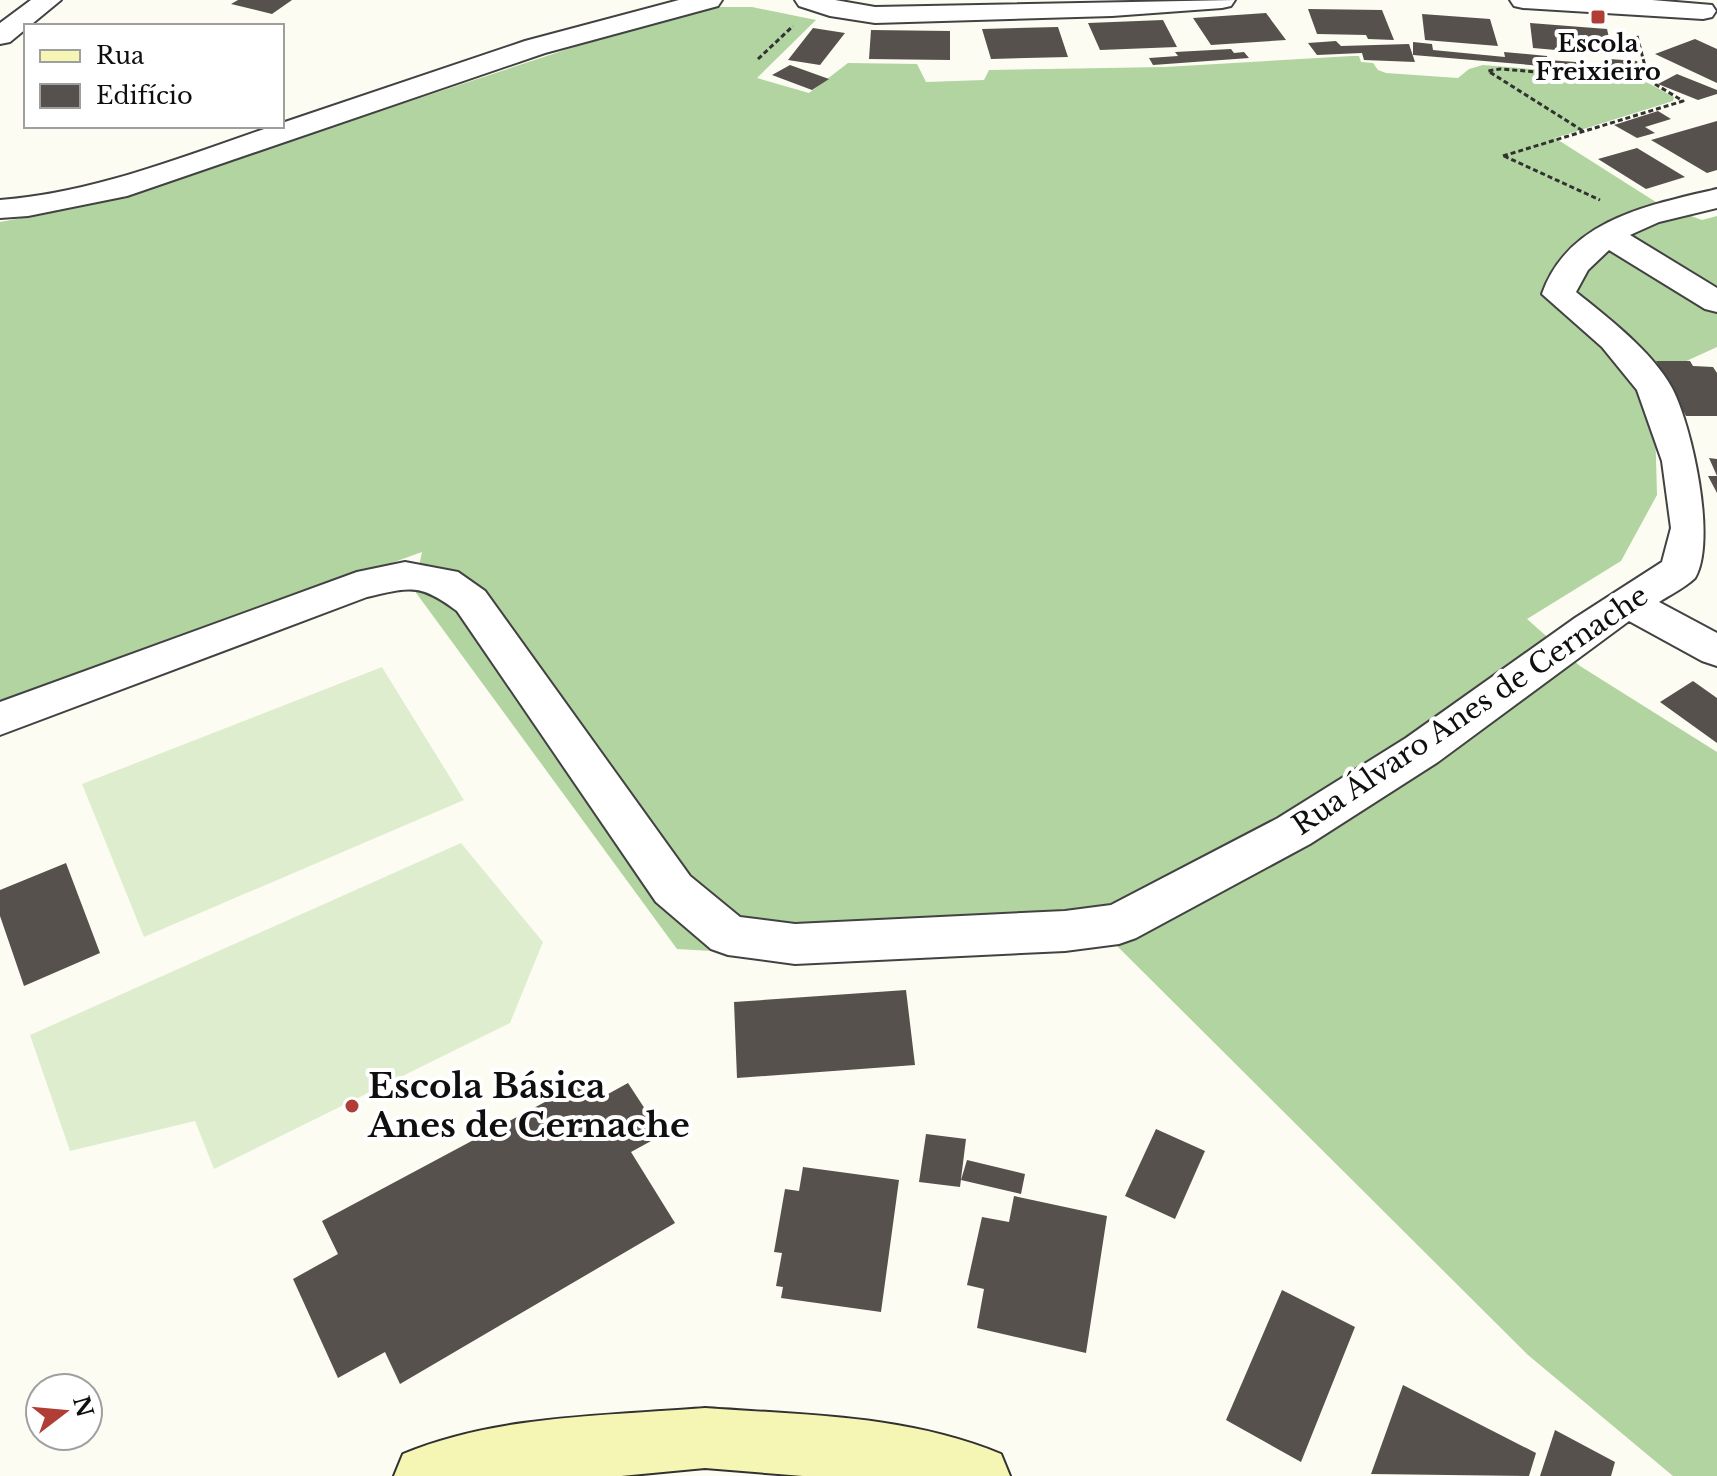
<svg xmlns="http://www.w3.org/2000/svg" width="1717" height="1476" viewBox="0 0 1717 1476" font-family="'Libre Baskerville',serif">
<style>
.forest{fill:#b1d4a0}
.pitch{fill:#dfedcf}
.building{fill:#56514c}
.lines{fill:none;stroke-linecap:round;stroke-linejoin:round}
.street-casing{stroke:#424242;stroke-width:4}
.secondary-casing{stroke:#313131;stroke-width:4}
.path{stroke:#313131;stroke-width:3;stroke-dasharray:5 3;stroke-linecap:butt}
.street{fill:#fff;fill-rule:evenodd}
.secondary{fill:#f6f6b4;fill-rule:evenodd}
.poi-dot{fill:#b03e36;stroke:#fff;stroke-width:3}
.labels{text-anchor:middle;stroke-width:8;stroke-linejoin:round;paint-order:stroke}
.far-poi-label{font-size:24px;font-weight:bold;fill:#0f0f0f;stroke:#fff}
.street-label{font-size:28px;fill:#0f0f0f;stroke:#fff}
.near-poi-label{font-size:34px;font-weight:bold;fill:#0f0f0f;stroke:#fff;text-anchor:start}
</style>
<rect width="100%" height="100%" fill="#fdfcf2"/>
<path class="forest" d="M703,7h49l64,13 -59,58 52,15 39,-30 69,1 9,18 58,-2 5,-10 176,-3 187,-11h7l2,6 12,1 5,7 8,3 72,5 11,-9 14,-4 156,13 35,19 -1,4 -118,37 104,66 43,16 15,-4v131l-35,16 -28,25 3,107 -36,66 -94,58 53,47 137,86v724h-44l-145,-121 -423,-421 -375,18 -53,-3 -263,-359 8,-38 -422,152v-482l71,-13 57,-15 516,-170z"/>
<path class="pitch" d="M382,667l82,133 -320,137 -62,-153z
M461,843l82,99 -33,81 -296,146 -19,-48 -125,30 -40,-116z"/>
<path class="building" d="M238,0h54l-20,14 -41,-10z
M1308,9l74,1 12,30 -26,-1 -2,-4 -49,-1z
M1266,13l20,27 -75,5 -18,-27z
M1422,14l68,5 8,27 -73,-6z
M1163,20l14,27 -77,3 -12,-27z
M1530,23l77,6 6,26 -80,-7z
M1058,27l10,30 -77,2 -9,-30z
M813,28l32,5 -25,32 -32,-5z
M871,30l79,1v29l-81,-1z
M1695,39l22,10v34l-62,-29z
M1336,41l5,5 68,-2 6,18 -51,-2 -2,-7 -45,2 -9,-12z
M1413,42l19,2 1,6 72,7 -1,-5 43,4 1,4 28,2 2,7 -165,-14z
M1231,49l3,4 10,-1 5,6 -96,7 -4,-7 29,-2 -3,-4z
M1609,59l28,2 4,15 -28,-2z
M790,65l39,14 -17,11 -40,-15z
M1677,74l40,16v4l-19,6 -40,-16z
M1658,111l13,8 -26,8 10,6 -18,5 -23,-13z
M1717,121v49l-10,3 -56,-33z
M1637,148l48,29 -39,12 -48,-30z
M1656,361h34l3,5 20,1 4,6v43h-31z
M1709,458l8,1v34l-9,-17h9z
M1693,681l24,17v45l-57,-41z
M66,863l34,90 -76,33 -24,-70v-26z
M906,990l9,75 -178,13 -3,-76z
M586,1080l13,19 29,-16 34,52 -31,17 44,71 -275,161 -15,-32 -47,26 -45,-99 45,-25 -16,-33z
M1156,1129l49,22 -30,68 -50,-23z
M926,1134l40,5 -6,48 -41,-5z
M967,1160l58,14 -4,20 -60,-14z
M803,1167l96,13 -18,132 -100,-14 2,-11 -7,-1 6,-33 -8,-1 11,-63 14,2z
M1014,1196l93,20 -21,137 -109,-25 7,-39 -17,-4 15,-68 27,5z
M1282,1290l73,37 -54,135 -75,-42z
M1403,1385l133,68 -7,23 -158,-2z
M1555,1430l60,32 -4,14h-71z"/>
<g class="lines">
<defs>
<path id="street" d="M31,0h30l-51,42 -10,2v-21z
M679,0h43l-4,6 -173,47 -418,143 -99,20 -28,2v-18c95,-7 184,-44 273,-74h9v-3l243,-82z
M795,0h40l40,7 360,-7 -4,6 -9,2 -110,8 -237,7 -45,-7 -31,-10z
M1510,0h142l60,5 4,6 -4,6 -9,2 -180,-11 -9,-2z
M1717,189v19l-58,14 -29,13 87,53v24l-12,-3 -96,-59 -21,20 -12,22c32,26 76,59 96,96 20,38 45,153 23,190 -9,9 -25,17 -36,24l58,31v33l-15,-5 -73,-40 -191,141 -128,82 -174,94 -17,6 -54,7 -270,13 -67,-9 -17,-6 -55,-47 -199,-291c-37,-28 -47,-24 -90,-14l-367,138v-33l357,-130 48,-10 53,10 27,19 205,285 50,41 55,7 270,-13 46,-6 167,-87 128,-80 169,-120 87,-56 9,-34 -9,-67 -25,-71 -35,-43 -60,-53c26,-75 108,-89 175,-105z"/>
<path id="secondary" d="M705,1408c100,7 202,7 296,46l9,22h-207l-98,-8 -84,8h-227l9,-22c94,-39 202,-38 302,-46z"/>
</defs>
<use href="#street" class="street-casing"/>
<use href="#secondary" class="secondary-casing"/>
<path class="path" d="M1637,36l12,45
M758,59l35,-33
M1503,156l180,-55 -33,-20 -150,-12 -12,2 95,60
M1504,156l96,44"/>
<use href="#street" class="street"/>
<use href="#secondary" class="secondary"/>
</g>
<g class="poi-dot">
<rect x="1590" y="9" width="16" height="16" rx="4"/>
<circle cx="352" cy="1106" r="8"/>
</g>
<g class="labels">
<g class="far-poi-label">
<text x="1598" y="52">Escola<tspan x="1598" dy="28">Freixieiro</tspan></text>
</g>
<g class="street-label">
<text transform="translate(1470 710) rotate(-34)" y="10">Rua Álvaro Anes de Cernache</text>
</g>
<g class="near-poi-label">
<text x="368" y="1098">Escola Básica<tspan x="368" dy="39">Anes de Cernache</tspan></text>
</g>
</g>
<rect x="24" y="24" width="260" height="104" fill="#ffffff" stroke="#9f9f9f" stroke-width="2"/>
<rect x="40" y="50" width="40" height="12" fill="#f6f6b4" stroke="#9f9f9f" stroke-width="2"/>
<text x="96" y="64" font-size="24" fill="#0f0f0f">Rua</text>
<rect x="40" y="84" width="40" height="24" fill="#56514c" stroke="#9f9f9f" stroke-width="2"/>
<text x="96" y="104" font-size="24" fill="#0f0f0f">Edifício</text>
<g transform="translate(64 1412) rotate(74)"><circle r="38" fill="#ffffff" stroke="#9f9f9f" stroke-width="2"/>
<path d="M0-6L14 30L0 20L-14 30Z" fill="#b03e36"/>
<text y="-12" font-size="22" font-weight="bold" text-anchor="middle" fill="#0f0f0f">N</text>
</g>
</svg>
